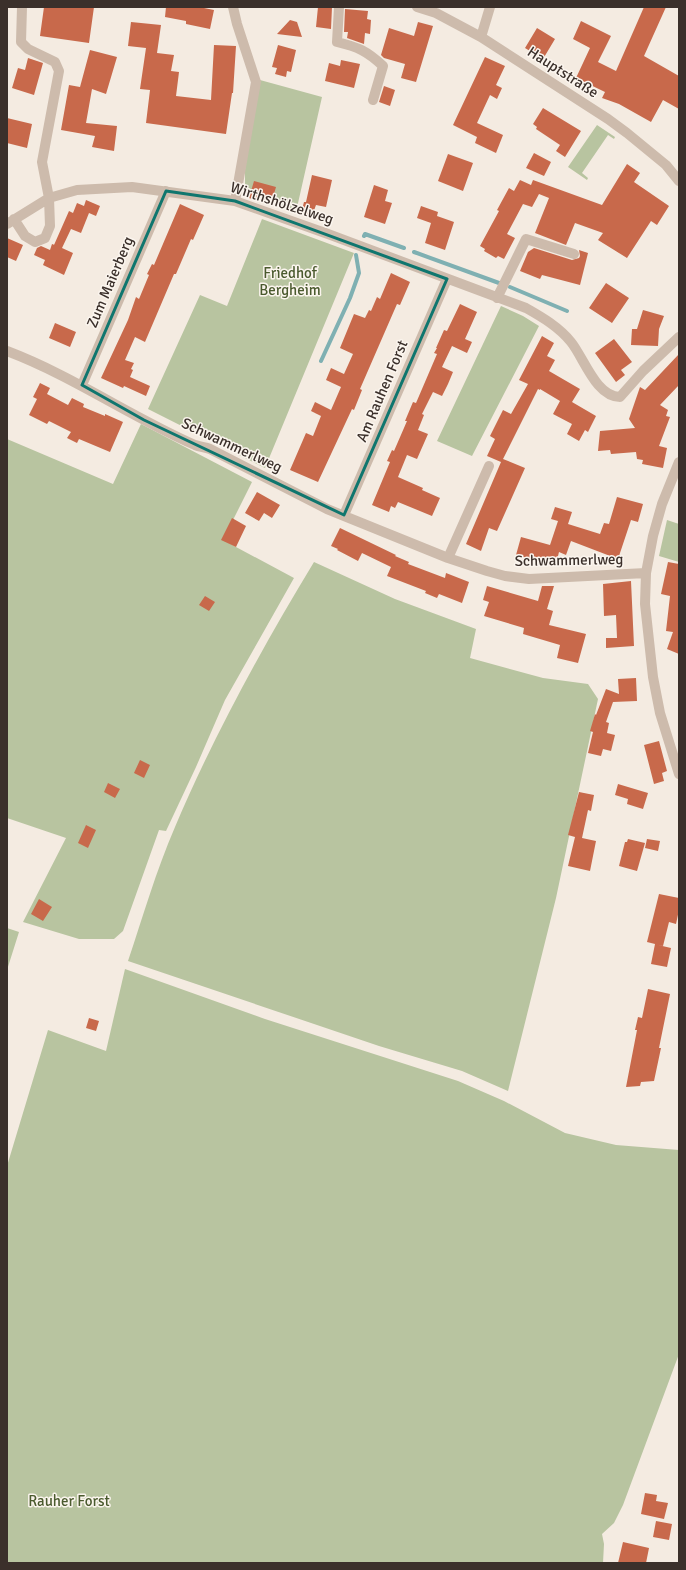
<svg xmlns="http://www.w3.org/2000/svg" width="686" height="1570" viewBox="0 0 686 1570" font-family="Signika,sans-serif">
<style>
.green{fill:#b8c4a0}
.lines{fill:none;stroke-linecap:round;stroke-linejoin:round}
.stream{stroke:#7fb0b2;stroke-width:4}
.building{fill:#c8694b}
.minor{stroke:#cdbbac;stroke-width:10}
.marked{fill:none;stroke:#0f766e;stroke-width:3;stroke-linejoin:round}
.labels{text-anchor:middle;stroke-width:3;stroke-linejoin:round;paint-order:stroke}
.street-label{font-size:15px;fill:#3b302b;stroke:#fbf5ee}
.park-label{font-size:15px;fill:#4a5a2e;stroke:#fbf5ee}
</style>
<rect width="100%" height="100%" fill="#f4ebe1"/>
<path class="green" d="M260,80l62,17 -26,115 -51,-16v-27z
M597,125l18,12 -1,2 -6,-4 -26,38 6,5 -1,2 -19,-13z
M262,219l92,34 -89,215 -117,-59 52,-114 27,11z
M501,306l22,10 16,10 -67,130 -35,-15z
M141,424l111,58 -29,58 71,38 -69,122 -29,67 -30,64 -7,-1 -36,101 -9,8h-35l-56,-17 43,-84 -59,-20v-379l106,45z
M667,520l12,4v38l-20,-6z
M314,562l81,37 81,30 -6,29 73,20 45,6 10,15 -42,199 -48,193 -46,-20 -83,-25 -251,-85c15,-45 28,-90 47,-134 39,-92 87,-179 139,-265z
M7,928l12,4 -12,38z
M125,969l140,50 193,62 46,20 61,32 51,12 63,5v204l-56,151 -9,18 -12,11 2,10 -1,19h-596v-397l41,-136 58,21z"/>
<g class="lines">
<path class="stream" d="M364,236l1,-2 39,14
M414,252l85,31
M510,287l57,24
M321,361l29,-63 9,-25 -3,-18"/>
</g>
<path class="building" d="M44,7h50l-5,36 -49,-7z
M166,7h33l15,3 -4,19 -24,-5v-3l-21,-4z
M318,7h14l-1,22 -15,-2z
M644,7h22l-22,49 35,20v33l-16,-9 -12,22 -32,-18 -17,-6 3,-6 -29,-14 14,-30 -17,-9 8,-18 30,15 -13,26 18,9z
M345,9l23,2 -1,8 4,1 -1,14 -5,-1 -1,11 -17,-6 1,-6h-4z
M290,20l7,2 5,15 -25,-3z
M131,22l30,3 -4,28 17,2 -3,16 8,1 -3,24 35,4 3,-55 22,1 -3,47h-1l-6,41 -80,-11 4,-33 -10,-1 6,-41 -18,-2z
M418,22l15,4 -17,56 -15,-4 4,-14 -21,-6 -3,-3 8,-27 25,8z
M537,28l18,11 -12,20 -18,-11z
M278,45l18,5 -5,22 -4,-1 -1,6 -11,-3 2,-6 -5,-1z
M90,50l27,7 -11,37 -14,-5 -6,34 31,3 -3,25 -22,-4 3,-11 -34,-6 8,-45 11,2z
M485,57l20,9 -9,19 6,3 -5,11 -7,-4 -13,28 26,12 -7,18 -21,-10 2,-6 -24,-12z
M28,58l15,5 -9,32 -22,-7 6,-20 7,2z
M341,60l19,4 -6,24 -29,-7 4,-18 11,3z
M384,86l11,4 -5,16 -11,-4z
M543,108l38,23 -16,26 -9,-6 4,-6 -24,-16 1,-2 -4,-3z
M7,118l25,6 -5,24 -20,-5z
M534,153l17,9 -7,14 -18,-8z
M448,154l25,9 -10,28 -25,-10z
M627,164l13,9 -6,9 35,24 -12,19 -6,-4 -24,37 -29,-18 5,-7 -28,-10 -9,22 -31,-12 14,-35 -10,-4 -7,13 -9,-3 -16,30 8,4 -11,21 -6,-3 -2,2 -12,-7 1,-2 -5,-3 19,-35 -2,-1 12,-22 5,3 6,-11 11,5 2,-5 69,25z
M312,175l20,5 -6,27 -10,-2 -4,11 -11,-3 3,-11h2z
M254,181l22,6 -5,17 -22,-6z
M374,185l14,5 -3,11 7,2 -7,21 -21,-7z
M86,200l14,6 -4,10 -7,-3 -8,20 -10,-4 -9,19 11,5 -9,22 -21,-10 2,-5 -11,-5 3,-7 4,-2 9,4 2,-6 5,2 -3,-1 15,-34 4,2 4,-10 7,3z
M180,204l24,11 -11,25 -2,-1 -15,35h-2l-29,68 -10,-5 -10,23 9,3 -3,6 2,1 -3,7 20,9 -4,10 -22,-10 -1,2 -22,-10 27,-58 8,-23 3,2 10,-24 -2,-1 5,-10 2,1z
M421,206l17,6 -1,4 17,6 -9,28 -20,-7 6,-20 -14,-5z
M7,238l16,7 -7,16 -9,-4z
M534,248l38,12 7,-2 1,-2 -1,-6 9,3 -8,32 -38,-10 -2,4 -20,-8 8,-19z
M391,273l19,9 -10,23 -3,-1 -37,85 2,1 -8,20 -2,-1 -34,73 -28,-12 16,-37 7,3 8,-20 -10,-5 4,-9 16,8 10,-23 -15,-7 5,-12 13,6 9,-20 -13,-6 14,-34 11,4 4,-8 2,1 6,-14 3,2z
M606,283l23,15 -17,25 -23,-15z
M460,304l17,8 -12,27 7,3 -5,11 -15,-7 -10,21 11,5 -5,12 -6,12 -9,-4 -11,22 2,1 -6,15 10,4 -11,25 -10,-4 -9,22 25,11 -1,2 18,8 -8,18 -34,-14 -3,6 -4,-2 -2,6 -17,-7 18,-43 -3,-1 5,-11 2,1 13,-30h-2l8,-19 3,1 21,-49 -3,-1 3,-5h-1l8,-18 3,1z
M643,310l21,6 -5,13 -1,17 -27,-1 1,-16h5z
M55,323l21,9 -6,15 -21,-9z
M542,336l12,7 -7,13 8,4 -6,11 31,18 -8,13 24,14 -8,16 -3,-2 -6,11 -12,-7 5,-10 -19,-10 7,-13 -20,-12v1l-2,-1 -35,70 22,9 -28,63 -8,-3 -8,23 -15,-7 35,-82 -14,-6 8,-17 -5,-3 13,-26 8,4 17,-30 -9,-4z
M614,339l18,23 -11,8 4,5 -9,7 -21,-29z
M679,354v31l-19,20 8,5 -2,6 4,1 -11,29 8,2 -4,20 -21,-4 1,-4 -6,-1 -1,-7 -25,2 -1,-4 -12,1 2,-20 35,-3 -6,-9 11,-32 5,3z
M40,383l10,5 -3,6 21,11 4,-7 12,6 -1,3 22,9v-2l18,8 -13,30 -31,-13 -2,4 -10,-5 4,-6 -22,-11 -2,3 -18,-9 8,-16 -4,-2z
M257,492l23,13 -8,13 -8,-5 -5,8 -14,-8z
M617,497l26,7 -5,18 -7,-2 -13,39 -47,-18 -5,14 -7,-3 -3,12 -23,-8 -1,3 -16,-4 5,-18 29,8 8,-24 -7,-2 4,-12 17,5 -4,12 32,10 4,-11 5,1z
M232,518l14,8 -10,21 -15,-7z
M340,528l56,27 -1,1 14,6 -1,2 37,14 1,-5 23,9 -7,21 -23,-9 -2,4 -12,-5 1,-2 -39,-15 4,-9 -29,-14 -4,8 -21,-11 1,-1 -7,-3z
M668,562l11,2v90l-12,-5 6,-17 -7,-1 4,-35 -9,-2z
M631,581l3,65 -28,2v-10h11l-1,-23 -12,1 -1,-32z
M487,586l51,15 4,-15h12l-7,23 6,2 -4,14 37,9 -8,29 -21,-5 3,-13 -37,-11 1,-6 -40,-12 5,-14 -6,-2z
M205,596l10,6 -6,9 -10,-6z
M636,678l1,23 -24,1 -7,20 3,1 -2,10 8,2 -4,16 -8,-2 -2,7 -13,-3 5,-21 -3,-1 5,-17 1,1 10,-26 13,5 -1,-15z
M659,741l8,30 -5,2 2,8 -10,3 -10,-39z
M140,760l10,5 -6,13 -10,-5z
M108,783l12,6 -5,9 -11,-6z
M618,784l30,9 -5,16 -16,-5 1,-5 -13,-4z
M579,792l15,3 -3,16 -3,-1 -6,28 14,3 -6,30 -22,-5 7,-29 -7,-2z
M86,825l10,5 -8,18 -10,-5z
M628,839l17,4 -8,28 -18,-5 6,-24h2z
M647,839l13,2 -2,10 -13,-3z
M659,894l20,4v12l-3,14 -7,-2 -6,24 -5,-1 13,3 -4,19 -16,-3 4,-20 -8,-2z
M39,899l13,8 -9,14 -12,-7z
M648,989l22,5 -11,54h2l-7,33 -13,1 -1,4 -14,1 11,-57h-2l3,-13 4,1z
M89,1018l10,3 -3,10 -10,-3z
M645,1493l12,2 -1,6 12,2 -4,16 -23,-5z
M656,1521l16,3 -3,16 -16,-3z
M623,1542l26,6 -3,15h-28z"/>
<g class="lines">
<path class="minor" d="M233,7l4,17 19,58 -21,119
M339,7l-2,35c21,5 30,9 46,24l-10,34
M417,7l19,6 45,24 127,82 19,14 39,32 13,16
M481,37l9,-30
M14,219l11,17 10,6 10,-4 5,-12 -1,-28 -7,-36 17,-91 -4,-9 -27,-13 -7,-7 1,-35
M7,224l42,-26 28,-8 55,-3 103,14 93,33 198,74c16,9 33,19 45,34 13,16 25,55 49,55l23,-26 36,-34
M497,298l29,-59 48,15
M7,351c66,25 124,66 188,94 5,2 10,2 15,4l117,60 121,49 39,13 18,5 24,3 117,-6
M82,385l84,-194
M679,462l-17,42 -9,32 -7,37 -1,31 8,73 7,36 19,61
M344,515l103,-236
M448,558l41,-92"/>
</g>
<path class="marked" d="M166,191l69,10 212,78 -103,236 -200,-95 -62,-35z"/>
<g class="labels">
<g class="street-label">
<text transform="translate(563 72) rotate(33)" y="5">Hauptstraße</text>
<text transform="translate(282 203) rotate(18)" y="5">Wirthshölzelweg</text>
<text transform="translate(110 282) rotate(-67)" y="5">Zum Maierberg</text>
<text transform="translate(382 391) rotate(-67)" y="5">Am Rauhen Forst</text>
<text transform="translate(232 445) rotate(25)" y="5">Schwammerlweg</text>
<text transform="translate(569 560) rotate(-1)" y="5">Schwammerlweg</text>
</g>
<g class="park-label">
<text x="290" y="278">Friedhof<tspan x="290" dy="17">Bergheim</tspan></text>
<text x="69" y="1506">Rauher Forst</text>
</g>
</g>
<rect width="686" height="1570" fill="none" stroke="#3b302b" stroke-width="16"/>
</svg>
